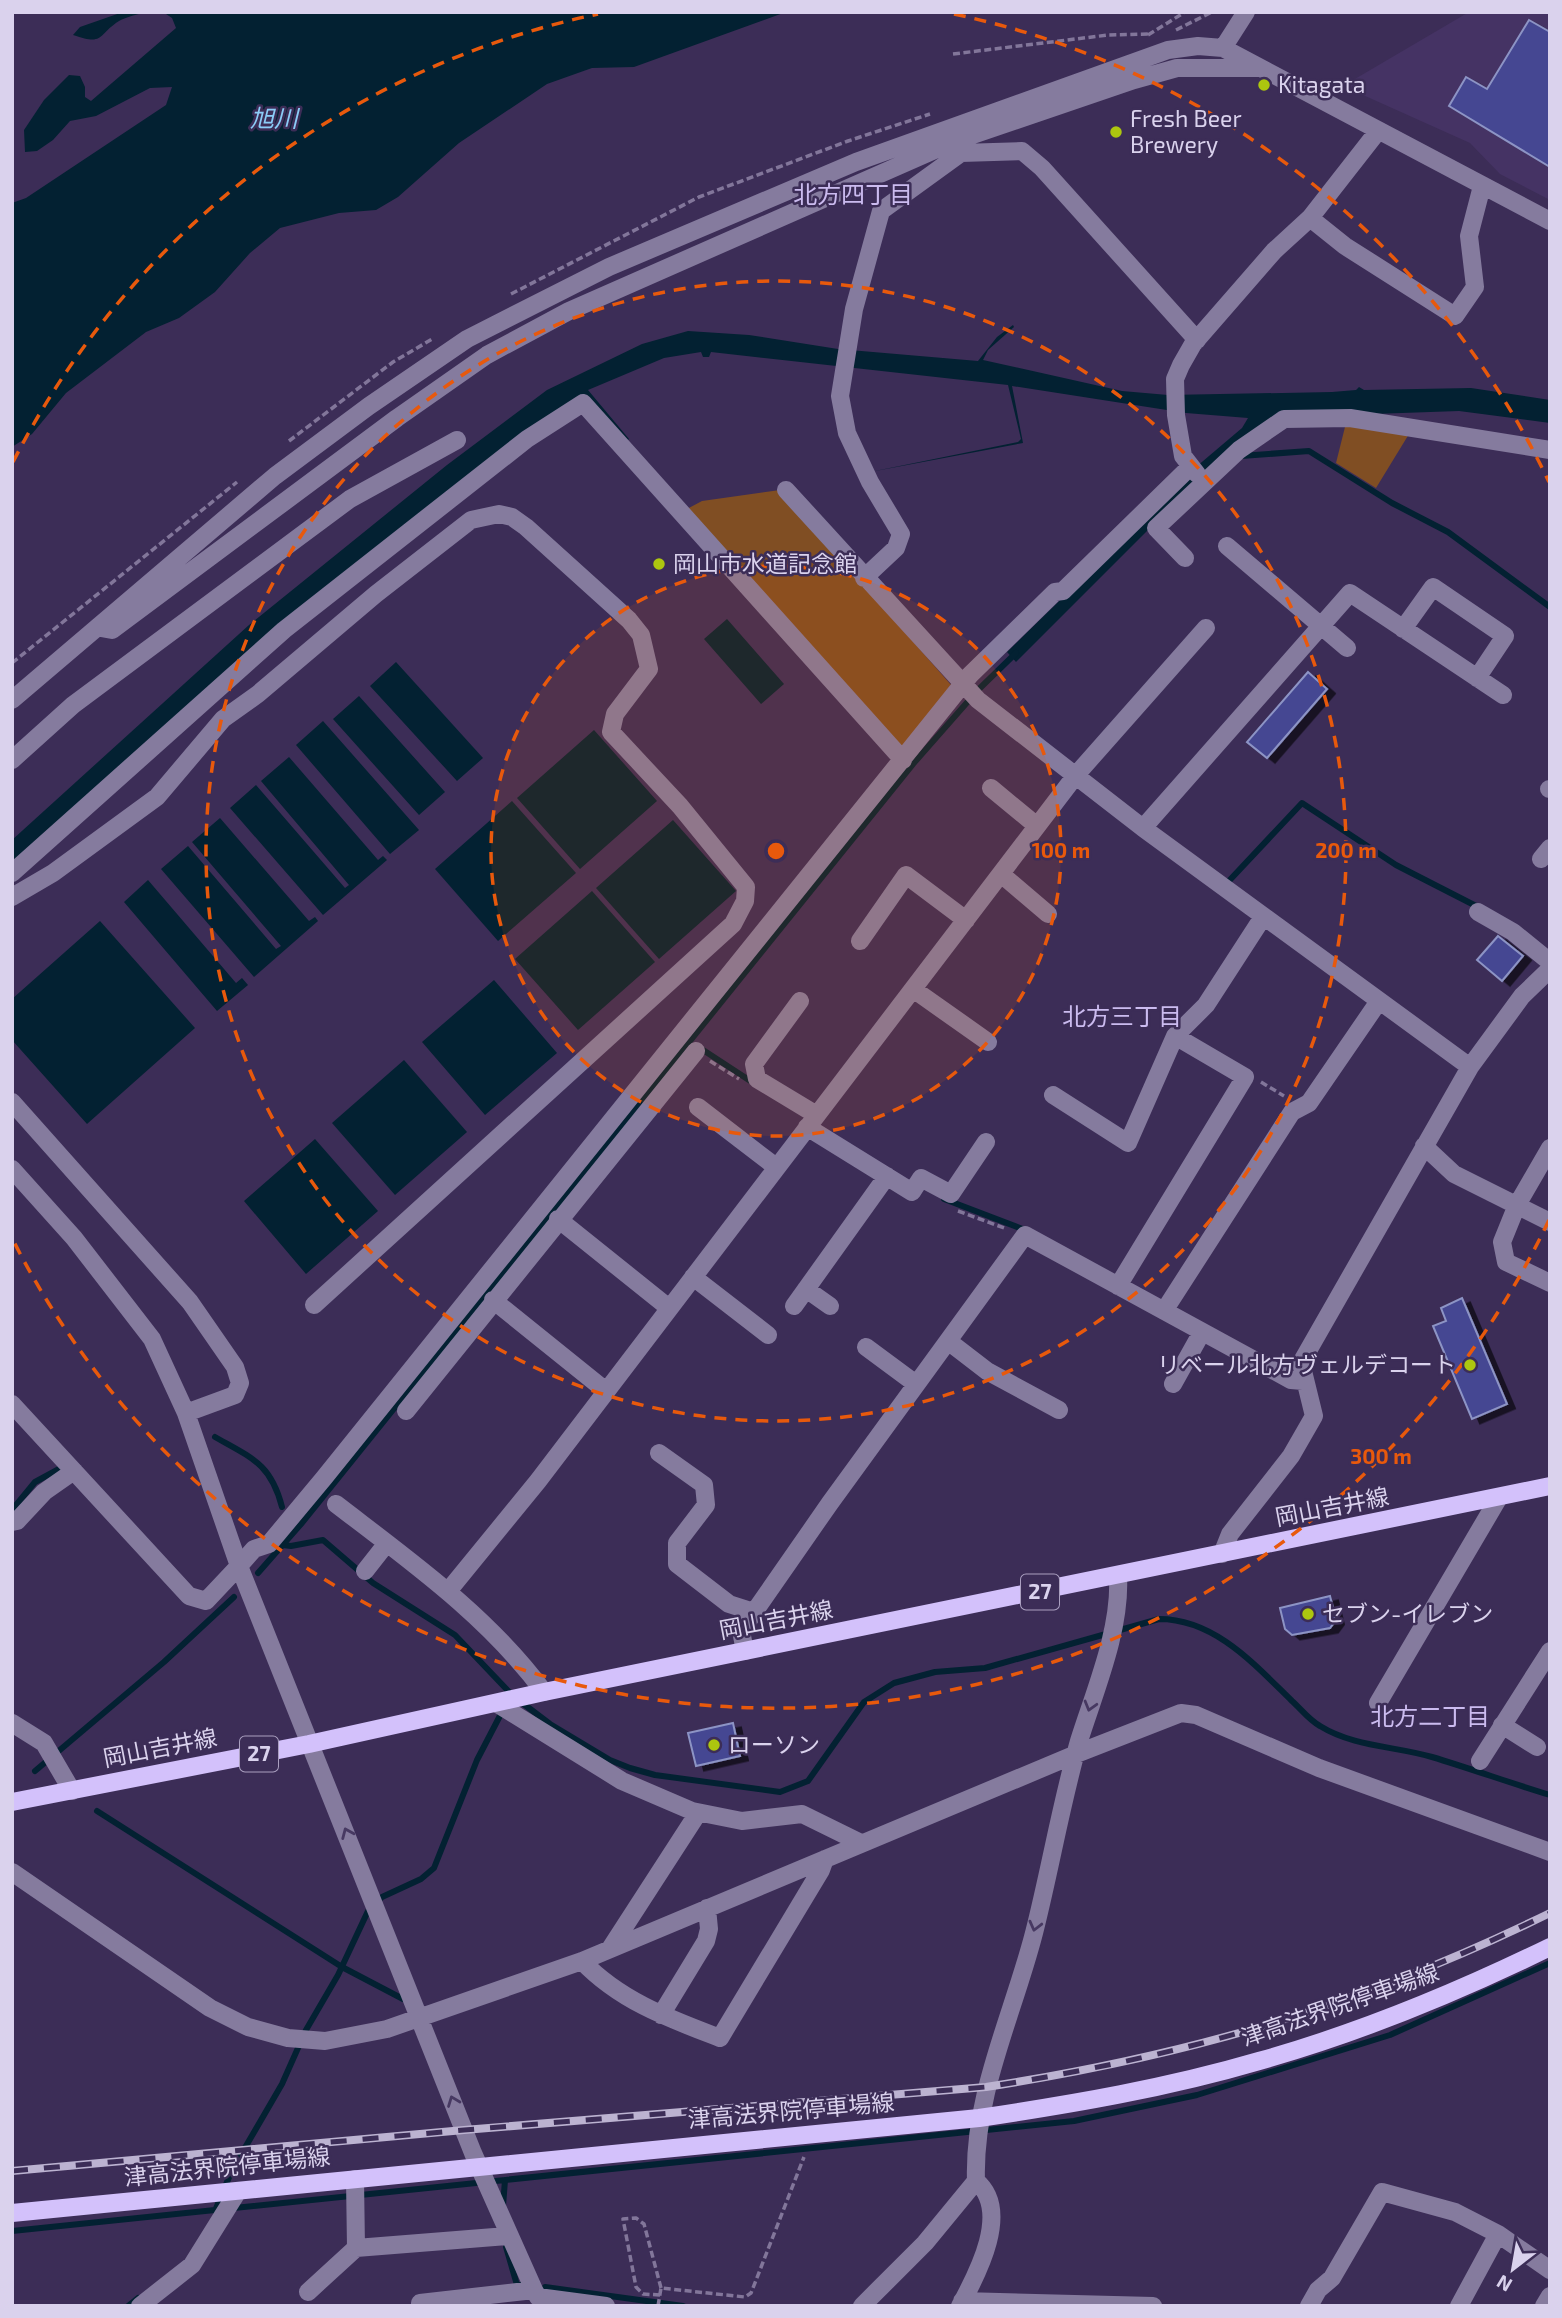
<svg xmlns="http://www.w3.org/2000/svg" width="1562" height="2318" viewBox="0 0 1562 2318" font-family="'Exo 2','Noto Sans JP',sans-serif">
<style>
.built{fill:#453364}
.green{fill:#804e23}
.water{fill:#032132}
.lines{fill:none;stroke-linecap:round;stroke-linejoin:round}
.stream{stroke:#032132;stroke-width:6}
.building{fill:#444792;stroke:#8d94c5;stroke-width:2;filter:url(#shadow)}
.path{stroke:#82769a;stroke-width:3.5;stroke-dasharray:7 3.5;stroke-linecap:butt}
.minor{stroke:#857b9e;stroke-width:18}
.major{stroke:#d3c1fb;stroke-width:18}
.rail-casing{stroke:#bcb3d1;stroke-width:8}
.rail{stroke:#3c2d57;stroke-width:5;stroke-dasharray:16;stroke-linecap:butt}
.oneway{stroke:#473962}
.ring{fill:none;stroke:#e8590c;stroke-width:3.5;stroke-dasharray:12 9}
.poi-dot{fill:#adc60f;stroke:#3c2d57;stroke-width:2.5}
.labels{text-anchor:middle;stroke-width:5;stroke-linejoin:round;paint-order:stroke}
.shield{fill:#3c2d57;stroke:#aba0c0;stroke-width:2}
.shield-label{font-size:21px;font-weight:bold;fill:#dad2ed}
.poi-label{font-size:23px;fill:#dad2ed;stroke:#3c2d57;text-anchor:start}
.street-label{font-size:23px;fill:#dad2ed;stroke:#3c2d57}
.water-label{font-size:24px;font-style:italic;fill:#8bccf7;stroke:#3c2d57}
.neighbourhood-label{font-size:24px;fill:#cbbbef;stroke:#3c2d57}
.centre{fill:#e8590c;stroke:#3c2d57;stroke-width:3.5}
.ring-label{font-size:21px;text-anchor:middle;font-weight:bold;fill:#e8590c;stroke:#3c2d57;stroke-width:5;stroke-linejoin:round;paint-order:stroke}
</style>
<defs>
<filter id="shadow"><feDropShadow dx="8" dy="4.5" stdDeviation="0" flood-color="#0009"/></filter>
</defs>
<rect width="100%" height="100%" fill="#3c2d57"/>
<path class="built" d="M1469,12h81v188l-50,-26 -30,-31 -127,-57z"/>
<path class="green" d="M1346,423l63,11 -33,54 -40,-25z
M780,490l171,195 -50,63 -214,-239 15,-8z"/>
<path class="water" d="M123,12h24c-9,2 -21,5 -28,9 -22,14 -14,25 -46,14l7,-8z
M163,12h623l-152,55 -42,1 -45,16 -88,59 -61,54 -22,13 -37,3 -59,15 -30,25 -35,39 -36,26 -33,14 -80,61 -34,41 -20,13v-244l14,-5 140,-93 6,-18 -22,1 -54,28 -26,5 -17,19 -16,11 -12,1 -1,-22 20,-30 25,-25 11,1 5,11v10l6,4 85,-73 -4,-10z
M1013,325l1,2 -26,23 -5,10 139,31 46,4 164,-3 24,-2 3,-3 5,3 107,-2 79,12v23l-91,-12 -172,6 -97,71 -174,174 -9,-10 189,-185 46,-39 6,-10 -62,-5 -174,-27 11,57 -153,29 148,-30 3,-3 -13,-54 -297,-33 -2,5h-6l-2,-5 -37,6 -76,32 41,49 -3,3 -44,-46 -570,468v-24l237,-215 198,-160 100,-75 95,-46 46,-13 61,4 89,14 140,12 19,-24z
M727,619l57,65 -23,20 -57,-65z
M396,662l87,96 -26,23 -87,-95z
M359,696l86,96 -26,23 -86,-96z
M323,721l96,109 -29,24 -94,-109z
M594,730l63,71 -77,68 -63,-71z
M289,757l89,103 5,-4 4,4 -64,55 -93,-107 26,-23 89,103 4,-3 -88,-104z
M512,801l64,72 -78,68 -63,-72z
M220,818l89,103 6,-4 3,4 -64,56 -93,-108 27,-23 88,103 5,-3 -89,-104z
M673,820l63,71 -77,68 -63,-71z
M148,880l88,103 6,-5 6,7 -31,26 -93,-109z
M592,891l63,71 -77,68 -63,-71z
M100,921l95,107 -108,96 -75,-84v-41z
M494,980l63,73 -72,62 -63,-73z
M404,1060l63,72 -72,63 -63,-72z
M315,1139l63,72 -72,63 -62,-73z"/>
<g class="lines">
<path class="stream" d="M1241,456l68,-5 83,52 56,29 102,75
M1223,880l4,3 75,-80 94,62 84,43
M700,1048l55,36
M944,1199l81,31
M215,1437c37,21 56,27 67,70
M12,1510l23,-28 24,-13
M283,1545l8,1 32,-6 50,43 82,52 57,60
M258,1573l43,-49 612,-760 65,-74 38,-37
M521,1702l29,22 60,36 20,8 25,7 125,17 28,-11 56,-79 30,-19 41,-11 50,-4 174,-49c56,0 96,46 133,82 9,8 17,19 28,25 34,21 75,20 112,31 40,12 78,26 118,38
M35,1771l129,-109 70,-65
M97,1811l245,156 61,32
M503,2206l2,-26
M215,2211l17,-41 50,-86 24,-54 32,-55 30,-64 14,-14 39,-18 13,-11 43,-108 27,-52
M12,2231l1062,-110 123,-26 193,-60 160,-72
M506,2247l11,38h4
M545,2287l138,19
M128,2306l10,-8"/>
</g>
<path class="building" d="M1529,20l21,12v135l-101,-61 17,-29 21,12z
M1308,672l19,17 -60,69 -20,-16z
M1498,936l25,20 -21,25 -25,-21z
M1462,1298l45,106 -35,15 -39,-93 13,-5 -5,-13z
M1330,1596l6,24 -6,8 -38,7 -7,-6 -5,-21z
M733,1723l7,33 -44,10 -8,-33z"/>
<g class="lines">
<path class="path" d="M1176,30l36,-18
M1148,35l37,-23
M953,54l155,-19 41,-1
M511,294l188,-97 149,-56 82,-27
M289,441l104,-79 41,-24
M12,663l225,-181
M710,1061l29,18
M1261,1082l23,14
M958,1211l49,18
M660,2295l-17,-1 -7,-7 -13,-68 13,-1 8,6 17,64
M658,2306l3,-18 84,9 6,-4 53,-136"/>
<path class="minor" d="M1223,48l23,-36
M1310,218l35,28 110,70 20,-29 -6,-51 13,-50
M1197,474l-14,-18 -7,-41 -1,-36 6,-14 12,-21 81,-93 36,-33 68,-87
M786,490l192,210 165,128 327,239
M1227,546l120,102
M1185,558l-29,-30 83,-78 45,-31 66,-1 200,32
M864,578l32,-30 5,-14 -31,-52 -23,-49 -7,-37 14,-87 27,-98 80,-58 61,-2 20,17 155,172
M101,628l11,2 285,-212 90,-63 82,-44 386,-170 179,-61 43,-12h81
M1403,629l30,-42 72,49 -28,42
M12,700l263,-224 94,-70 98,-67 142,-72 247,-105 312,-112 30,-4 25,2 327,173
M12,760l61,-55 277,-206 107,-59
M991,788l46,38
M1549,789h1
M1143,828l207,-235 153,102
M1541,859l9,-11
M12,873l272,-243 243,-191 56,-36 320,357
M1001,874l47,40
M12,897l41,-24 104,-76 66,-78 35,-25 118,-100 95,-74 28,-6 13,3 14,10 103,93 12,15 8,34 -34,45 -4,18 69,74 66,81 -1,14 -12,23 -419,381
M1478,912l35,20 37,30
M860,941l46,-66 60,45
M913,989l75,53
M800,1001l-46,63 3,15 58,35
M1053,1095l75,48 47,-107 31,-31 57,-88
M12,1102l178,200 45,65 5,16 -5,12 -49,18
M698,1107l78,60
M807,1127l105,65 9,-14 30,16 35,-52
M1424,1146l30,28 96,48
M1550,1148l-33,57 -15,37 4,20 44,21
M12,1169l62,69 78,101 34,74 53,153 15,-17 15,-5 55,-66 646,-803 85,-83 8,-1 127,-124
M558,1219l111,89
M693,1277l75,58
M1118,1286l127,-209 -70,-41
M806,1289l24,17
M493,1300l113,91
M794,1306l93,-130
M1164,1311l128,-199 17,-9 70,-102
M948,1341l39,30 72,39
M866,1347l50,37
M1173,1384l29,-52
M12,1404l177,192 17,5 33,-35 234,587 61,137 4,7 68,9
M406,1411l290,-360
M659,1453l45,32 2,20 -29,38v21l52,40 25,8
M336,1504c74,57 152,112 208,188
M12,1522l5,-1 27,-29 30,-21
M1222,1554l8,-20 61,-78 23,-40 -13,-53 169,-296 52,-71 28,-27
M365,1571l22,-28
M449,1590l89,-109 538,-706 130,-147
M745,1651l-4,-20 89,-128 195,-268 266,145 12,1
M496,1703l126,78 70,30 50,10 60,-7 59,29
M1378,1703l120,-204
M12,1723l32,20 28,48
M1502,1725l35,22
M1480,1761l70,-110
M12,1872l198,136 38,19 40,11 37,3 62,-12 195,-68 494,-207 105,-41 15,2 123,53 231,84
M610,1949l88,-136
M582,1961c38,40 88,58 138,77l101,-168 4,-11
M661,2015l45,-74 3,-12 -2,-21
M355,2179l1,69
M308,2292l48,-44 151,-12
M962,2301l191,5
M420,2303l114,-13
M140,2306l52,-41 46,-74
M862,2306l63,-63 51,-62c-3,-86 37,-166 58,-248 16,-63 27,-129 45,-192 16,-51 42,-111 39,-165
M960,2306c18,-33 51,-96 16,-125
M1309,2306l9,-16 14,-12 50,-86 73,20 43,22 52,36
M1459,2306l39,-72
M1544,2306l6,-10"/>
<path class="major" d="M12,1802l297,-58 235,-52 1006,-206
M12,2213l967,-95c94,-14 188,-30 280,-57 100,-28 197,-68 291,-114"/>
<defs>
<path id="rail" d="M12,2171l452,-41 522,-43c206,-32 376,-82 564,-174"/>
</defs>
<use href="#rail" class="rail-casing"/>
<use href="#rail" class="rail"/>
</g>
<defs><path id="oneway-chevron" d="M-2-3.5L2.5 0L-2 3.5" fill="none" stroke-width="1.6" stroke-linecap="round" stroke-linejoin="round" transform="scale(1.75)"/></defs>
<g class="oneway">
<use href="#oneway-chevron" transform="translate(1090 1706) rotate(106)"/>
<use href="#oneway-chevron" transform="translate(347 1833) rotate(-113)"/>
<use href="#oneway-chevron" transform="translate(1035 1926) rotate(104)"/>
<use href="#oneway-chevron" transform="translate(453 2101) rotate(-111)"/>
</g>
<circle cx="776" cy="851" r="285" fill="#e8590c" fill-opacity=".12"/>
<g class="ring">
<circle cx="776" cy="851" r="285"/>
<circle cx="776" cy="851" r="570"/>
<path d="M1549 1220A856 856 0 0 1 13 1240M13 462A856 856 0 0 1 598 14M954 14A856 856 0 0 1 1549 482"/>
</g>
<g class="poi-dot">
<circle cx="1264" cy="85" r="7"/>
<circle cx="1116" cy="132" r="7"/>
<circle cx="659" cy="564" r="7"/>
<circle cx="1470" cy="1365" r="7"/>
<circle cx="1308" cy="1614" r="7"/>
<circle cx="714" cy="1745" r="7"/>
</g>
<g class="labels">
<g class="shield">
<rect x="1021" y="1574.5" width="38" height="35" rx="5"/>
<rect x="240" y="1736.5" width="38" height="35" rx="5"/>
</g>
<g class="shield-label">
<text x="1040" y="1599">27</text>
<text x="259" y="1761">27</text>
</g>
<g class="poi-label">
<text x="1278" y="93">Kitagata</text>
<text x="1130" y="127">Fresh Beer<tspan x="1130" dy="26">Brewery</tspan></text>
<text x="673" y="572">岡山市水道記念館</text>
<text x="1456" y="1373" text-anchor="end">リベール北方ヴェルデコート</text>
<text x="1322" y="1622">セブン-イレブン</text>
<text x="728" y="1753">ローソン</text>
</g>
<g class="street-label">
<text transform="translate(1332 1507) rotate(-11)" y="8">岡山吉井線</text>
<text transform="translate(776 1620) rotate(-11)" y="8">岡山吉井線</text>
<text transform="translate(160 1748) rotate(-11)" y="8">岡山吉井線</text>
<text transform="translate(1340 2005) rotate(-19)" y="8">津高法界院停車場線</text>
<text transform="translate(791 2111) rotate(-5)" y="8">津高法界院停車場線</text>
<text transform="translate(227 2167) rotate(-6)" y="8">津高法界院停車場線</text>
</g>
<g class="water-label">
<text x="274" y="127">旭川</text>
</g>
<g class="neighbourhood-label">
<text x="853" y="203">北方四丁目</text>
<text x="1122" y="1025">北方三丁目</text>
<text x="1430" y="1725">北方二丁目</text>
</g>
</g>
<circle cx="776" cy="851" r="10" class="centre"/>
<g class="ring-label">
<text x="1061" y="858">100 m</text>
<text x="1346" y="858">200 m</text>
<text x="1381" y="1464">300 m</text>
</g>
<rect width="1562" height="2318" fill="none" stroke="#dad2ed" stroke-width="28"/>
<g transform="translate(1513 2269) rotate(211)" stroke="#3c2d57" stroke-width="5" paint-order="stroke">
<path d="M0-5L12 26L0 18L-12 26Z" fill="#dad2ed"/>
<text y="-10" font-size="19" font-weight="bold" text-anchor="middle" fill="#dad2ed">N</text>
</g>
</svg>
